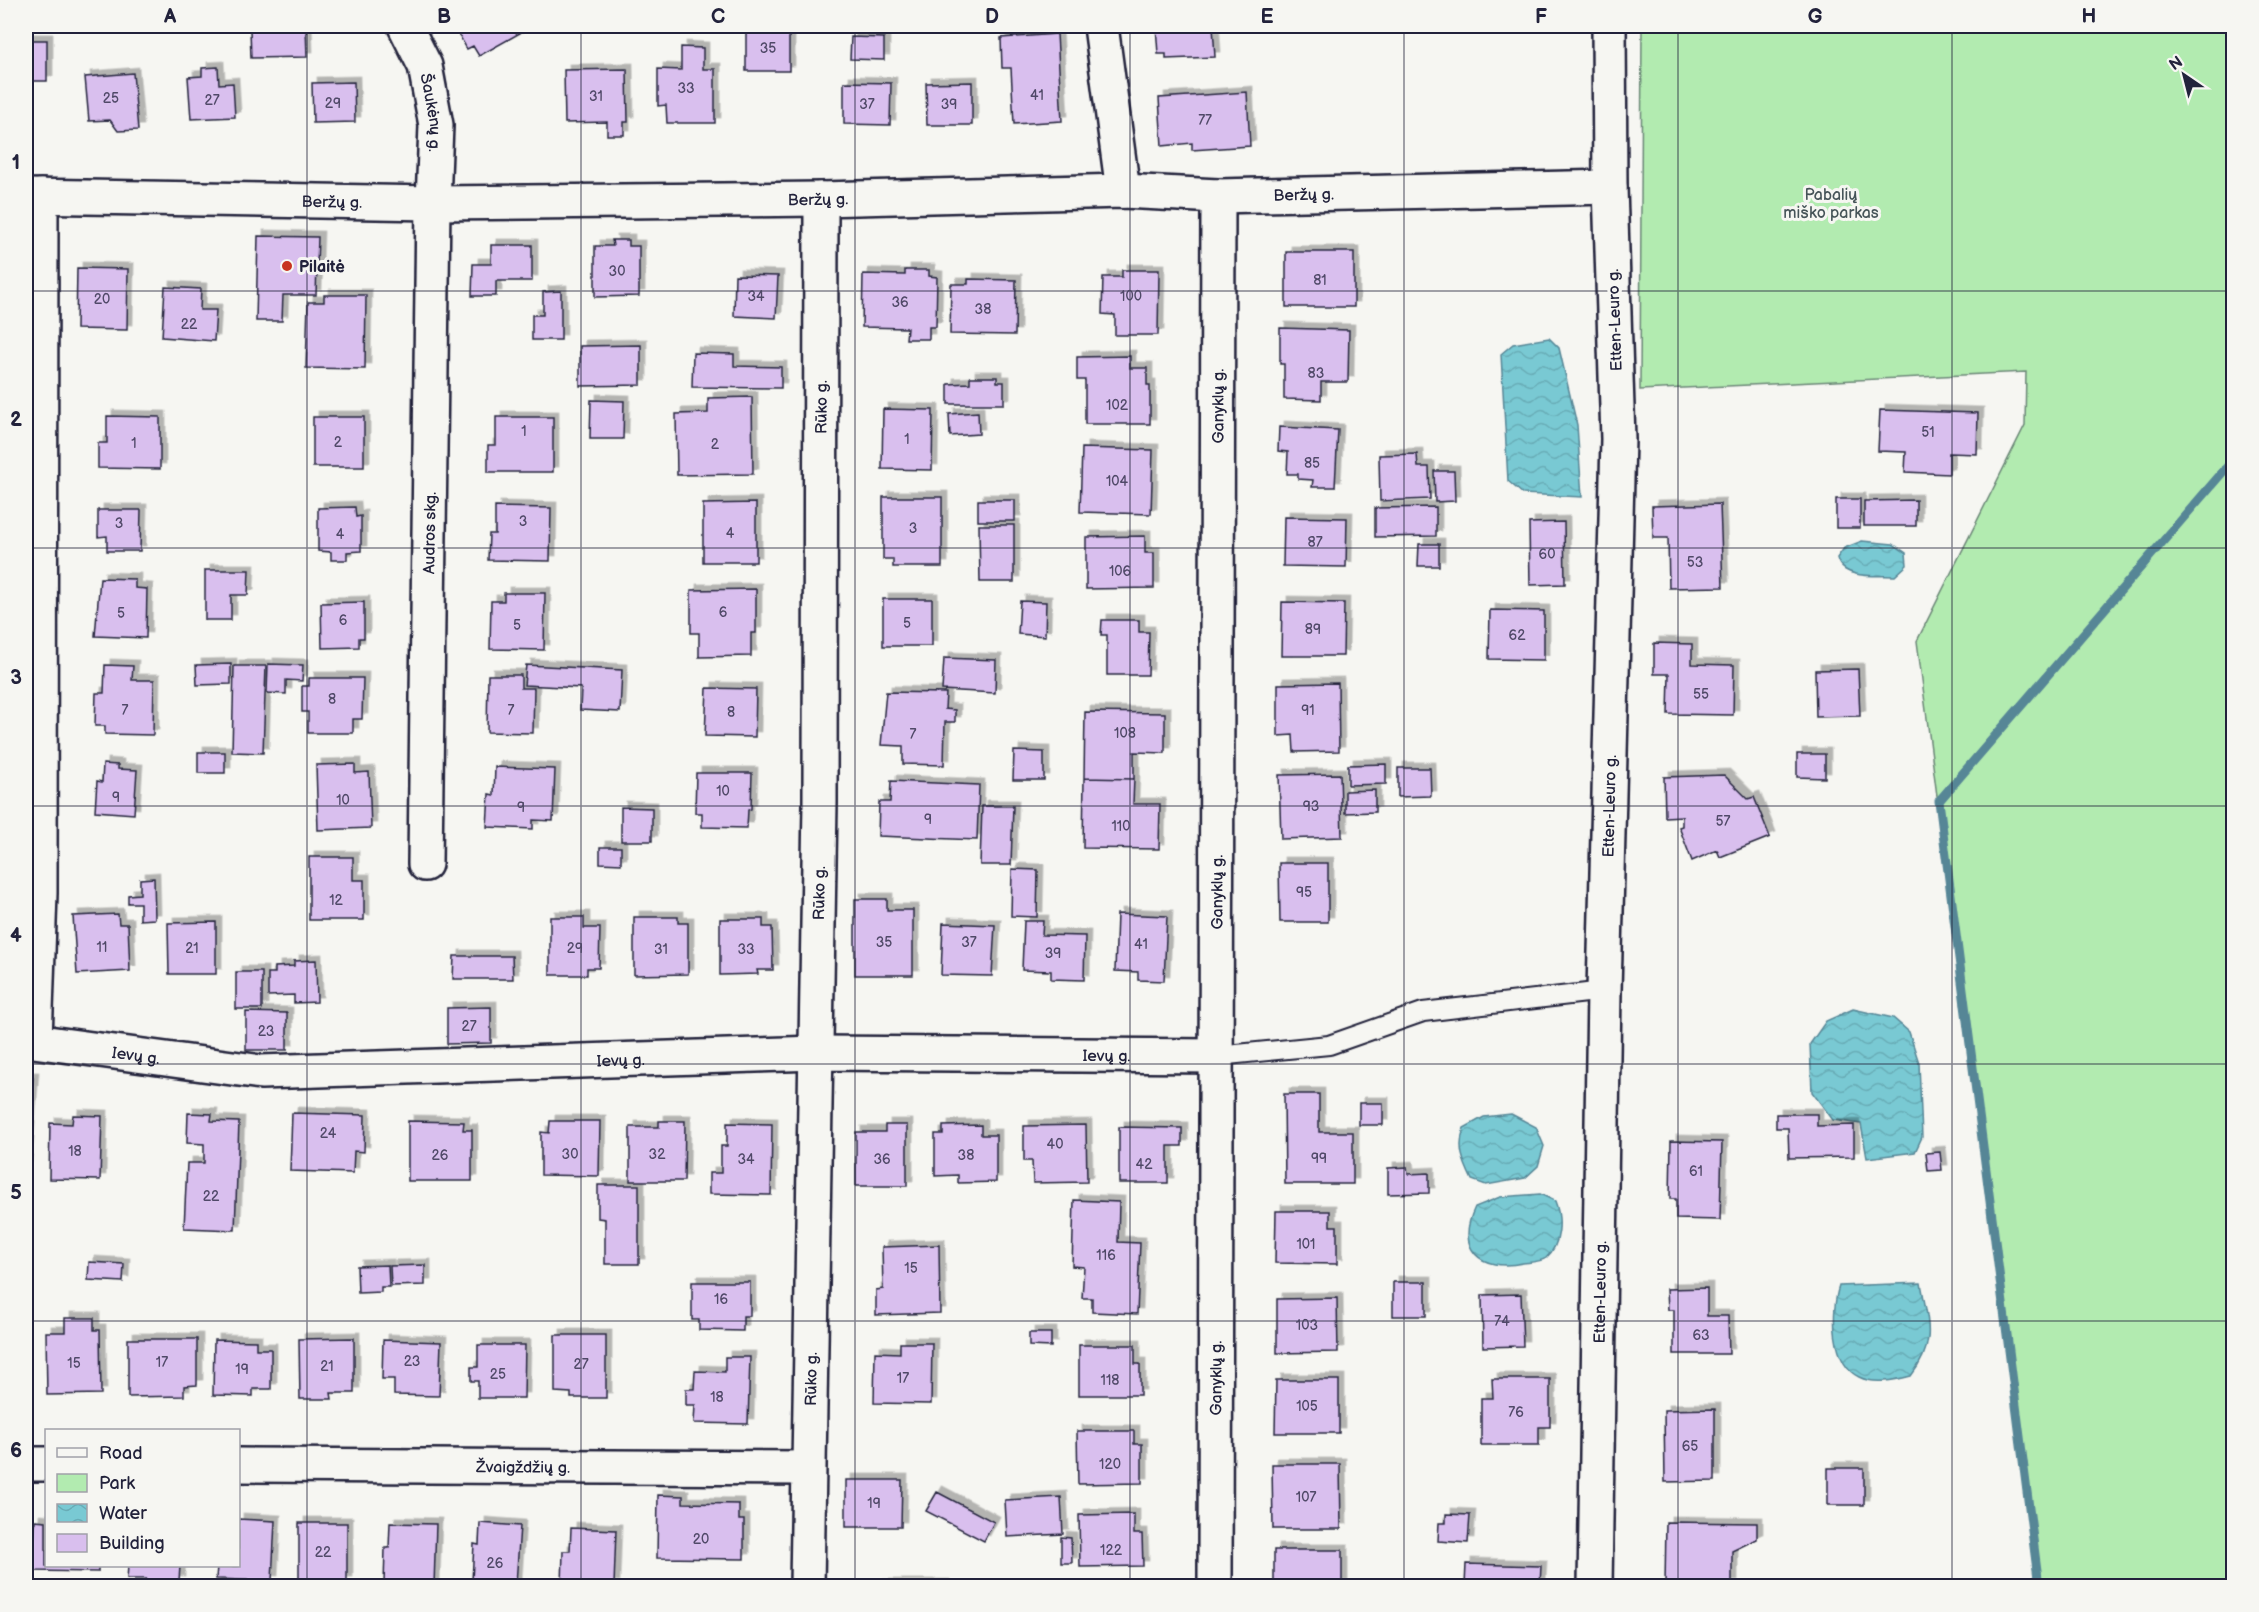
<svg xmlns="http://www.w3.org/2000/svg" width="2259" height="1612" viewBox="0 0 2259 1612" font-family="'Balsamiq Sans',sans-serif">
<style>
.park{fill:#b2ebb0;stroke:#6a8676;stroke-width:1.5}
.water{fill:url(#water-waves);stroke:#568696;stroke-width:1.5}
.lines{fill:none;stroke-linecap:round;stroke-linejoin:round}
.stream{stroke:#568696;stroke-width:9}
.building{fill:#d9bfee;stroke:#22223b;stroke-width:1.5;filter:url(#shadow)}
.service-casing{stroke:#22223b;stroke-width:22}
.minor-casing{stroke:#22223b;stroke-width:38}
.service{stroke:#f6f6f2;stroke-width:18}
.minor{stroke:#f6f6f2;stroke-width:33}
.grid{fill:none;stroke:#22223b;stroke-width:1.5;stroke-opacity:0.55}
.poi-dot{fill:#c8321e;stroke:#f6f6f2;stroke-width:2}
.labels{text-anchor:middle;stroke-width:6;stroke-linejoin:round;paint-order:stroke}
.number-label{font-size:14px;fill:#504968}
.street-label{font-size:16px;fill:#22223b;stroke:#f6f6f2}
.park-label{font-size:16px;fill:#465458;stroke:#f6f6f2}
.poi-label{font-size:16px;font-weight:bold;fill:#22223b;stroke:#f6f6f2;text-anchor:start}
.neatline{fill:none;stroke:#22223b;stroke-width:2}
.grid-label{font-size:20px;text-anchor:middle;font-weight:bold;fill:#22223b}
</style>
<defs>
<pattern id="water-waves" width="16" height="10" patternUnits="userSpaceOnUse" patternTransform="scale(1.5)"><rect width="16" height="10" fill="#79c9d3"/><path d="M0 5q4-4 8 0t8 0" fill="none" stroke="#68acb6"/></pattern>
<filter id="shadow"><feDropShadow dx="5.5" dy="-5.5" stdDeviation="0" flood-color="#0004"/></filter>
</defs>
<rect width="100%" height="100%" fill="#f6f6f2"/>
<filter id="ink" filterUnits="userSpaceOnUse"><feTurbulence type="fractalNoise" baseFrequency=".0167" numOctaves="2"/><feDisplacementMap in="SourceGraphic" scale="12" xChannelSelector="R" yChannelSelector="G"/><feConvolveMatrix kernelMatrix="1 2 1 2 8 2 1 2 1" color-interpolation-filters="sRGB"/></filter>
<g filter="url(#ink)">
<path class="park" d="M1642,26h591v1560h-194l-122,-945 108,-216 1,-53 -386,18z"/>
<path class="water" d="M1549,338l10,10 18,77 5,72 -59,-3 -15,-13 -7,-127 12,-10z
M1862,541l31,3 13,9 1,12 -12,11c-19,-1 -53,4 -58,-18l7,-10z
M1853,1009l40,9 16,14 10,31 3,74 -7,15 -48,6 -6,-34 -28,-4 -21,-28 -2,-48 16,-23z
M1511,1114l25,13 8,19 -6,20 -13,12 -39,7 -14,-5c-9,-19 -15,-32 -8,-52l20,-11z
M1540,1194l15,7c7,18 6,44 -9,57 -5,4 -16,4 -23,5 -43,9 -68,-14 -48,-56l25,-10z
M1921,1283c7,40 16,59 -10,93 -16,4 -36,9 -52,1 -28,-13 -28,-66 -20,-91z"/>
<g class="lines">
<path class="stream" d="M2039,1586l-100,-785 295,-342"/>
</g>
<path class="building" d="M462,26h63l2,3 -48,27 -6,-10 -6,3 -10,-18 6,-3z
M746,26h43v45h-43z
M795,26h24v4l-24,-1z
M991,26h24v6h-23z
M1156,26h57l2,31 -49,2v-5h-8z
M306,28l1,29 -56,1 -1,-29z
M1057,34l5,87 -48,3 -3,-56h-9l-1,-30z
M851,37l33,1v22l-34,-1z
M26,40h21v41h-21z
M681,47l22,1v21h12v54h-48l-1,-18 -8,1v-37l23,1z
M218,67l1,17 14,-1 2,34 -44,2 -3,-42 14,-1v-8z
M627,69l1,53h-4v13h-17v-13l-42,1 -1,-53z
M133,73l5,57 -20,1 -8,-11 -21,1 -4,-44z
M354,82l1,40 -42,1 -1,-40z
M844,82l47,1 -1,42 -46,-1z
M972,82v43h-45l-1,-42z
M1247,92l3,54 -58,4v-7l-30,3 -3,-48z
M258,236l60,1 -2,58h-33l-1,26h-26z
M612,240h17v6h10v50l-44,1v-51h18z
M491,245h41v36h-36v15h-24l1,-32h18z
M1286,252h68v55h-68z
M77,268l51,1 -1,61 -51,-1z
M905,270h24v6l8,1 -1,50h-7v12h-23l1,-11 -45,-1 1,-53 42,1z
M1122,270h37l-1,65h-43v-20l-13,-1 1,-37h19z
M735,275l43,1 -2,42 -42,-2z
M968,279l48,1 -1,55 -65,-1 1,-50h17z
M165,287l36,2 -1,21h16l-2,31 -52,-4z
M561,291v49h-29v-25h11v-23z
M324,295h42l-1,74 -59,-1 2,-66h16z
M1280,328l69,2 -1,52h-27v18l-37,-1v-35h-4z
M641,345v40l-61,1v-40z
M693,353l41,1v12l47,1v21l-89,-1z
M1130,356v12h17v17h3v39h-65v-44h-8v-23z
M970,377h27v5h7v22h-56v-20l22,-1z
M752,397l1,77 -76,1 -1,-61 32,-1v-15z
M591,400l33,1 -1,38h-33z
M883,409l50,1 -1,60 -50,-1z
M1880,410l98,3 -1,41 -28,-1v21l-44,-2 1,-20 -28,-1z
M978,412l1,22 -29,2 -1,-22z
M107,416l53,1v52l-62,-1v-25h9z
M313,417h51v50h-51z
M496,417h57v55h-65v-27h8z
M1279,427l59,3 -3,57h-23l1,-7 -15,-1v-5h-11l1,-22 -10,-1z
M1082,448l71,2 -2,64 -71,-2z
M1417,454l1,13h11l1,32 -50,2 -1,-46z
M1434,471h20l1,30 -20,1z
M883,497h59v70h-49v-8h-10z
M1836,499h24v29h-24z
M978,500h37v21h-37z
M1916,500v26h-52v-25z
M756,503v59h-53v-58z
M1720,504l3,83 -54,1 -1,-50h-15l-1,-32z
M355,507l1,10 5,-1v35l-14,1v8h-16v-8l-13,-1v-43z
M495,507l56,1 -1,53 -62,-1 1,-26h6z
M1436,507v29l-61,1v-29z
M98,510h43l-1,41h-33v-15l-9,1z
M1284,517l63,1 -1,49 -63,-1z
M1564,522l1,62 -35,1 -1,-62z
M979,525h35v57h-34z
M1145,536v17h9v35l-68,1v-52z
M1419,544h20v22h-21z
M205,570h44l-1,25h-17v25h-26z
M100,578l35,1v9l12,1 -1,49 -51,-2z
M756,589v44h-5v23l-52,1v-24h-8v-43z
M504,593h41l-1,57 -54,-1 1,-48h13z
M883,599h49v47h-49z
M1020,601l26,1 -1,34 -27,-2z
M364,602v36h-5v9l-37,1 -1,-45z
M1282,602l62,1 -1,53h-62z
M1490,610l54,1v49l-55,-1z
M1102,620h37v12h10l-1,43h-41v-40h-6z
M1654,643l38,1v20l42,1 -1,50 -65,-1 1,-40h-15z
M944,658l52,2 -1,33 -53,-3z
M231,664v20l-34,1 -1,-20z
M268,664l35,1 -1,16 -16,-1v14l-19,-1z
M105,665l28,1 -1,14h22l-1,55 -48,-1v-8h-10l1,-33h8z
M526,665l96,5 -2,42 -40,-2 1,-22 -57,-3z
M234,666h32l-3,87 -31,-1z
M1858,669l2,47 -44,1 -1,-47z
M488,675h33v13h13l-1,45 -46,-1z
M309,678h54l-1,41h-9v14h-45v-21h-6v-26h7z
M1338,683l1,68 -45,1 -1,-17 -15,1v-52z
M707,688l49,1 -1,48 -50,-1z
M886,692l60,1 -1,16 10,1v12h-10l-1,43 -41,-1v-18l-22,-1z
M1085,712l80,1v40l-31,-1v27l-50,-1z
M1014,751l30,1v28h-31z
M198,752h27v21h-27z
M1797,754h28v24l-28,-1z
M103,764l15,1v4l19,1 -3,44 -39,-3 2,-30 5,1z
M355,764v9l14,-1 2,56 -53,2 -2,-65z
M1386,764v20l-38,1v-20z
M495,767l60,2 -2,52 -20,-1v9l-46,-2 2,-33 5,1z
M1398,768h32l1,28 -33,1z
M696,773h56l-1,36 -3,1 -1,18 -45,-1v-14h-7z
M1340,774l2,63 -61,2 -2,-64z
M1724,775l24,24 6,-2 16,40 -50,20 -3,-7 -25,11 -13,-34 3,-1v-10l-17,1 -1,-40z
M1084,778l50,1 -1,25h27l-1,45 -76,-1z
M891,781l88,4 -2,55 -99,-4 1,-34h11z
M1375,790v22l-30,1v-22z
M982,806h31l-2,59h-31z
M621,807l31,1v33h-31z
M600,847h21v17l-21,-1z
M309,857h44v23h11v40h-55z
M1279,863h49v59h-48z
M1012,869l26,1 -1,47 -26,-1z
M154,878l1,41 -15,1v-17h-12v-8l12,-1v-15z
M855,899h32v11h26v65h-58z
M118,914l1,10h9l2,47 -53,3 -4,-58z
M1117,914l50,2 -3,65 -26,-1v-8l-23,-1z
M550,917h34v11h16l-1,40h-12v7h-37z
M634,917h44v6h10v51l-54,1z
M720,919h43v8h9l1,43h-16l1,4 -38,1z
M1024,921h19l-1,14 43,1 -1,44 -33,-1v-8l-29,-1z
M216,922v52h-47l-1,-51z
M943,923l52,2 -3,51 -51,-1z
M454,956h58l1,23h-60z
M316,960l1,42 -23,1v-8l-26,1v-23h7v-6l19,-1v-5z
M236,972h26v37h-26z
M491,1007v36l-44,1v-36z
M246,1012l41,1v37h-41z
M26,1078h7l-7,90z
M1284,1094h35v38h34v52h-68z
M1359,1103h24v22h-24z
M188,1113l24,1 -1,7 28,1 -4,108 -51,-2 3,-65h17v-19l-17,-1z
M292,1113l73,2 -1,37 -10,-1 -1,22 -63,-2z
M1776,1114h41v12l37,-1v32l-65,1 -1,-30h-12z
M73,1115l29,1 -2,64 -51,-1 1,-56 22,1z
M408,1121l56,1 -1,8h9v51h-64z
M550,1121h50l-1,55 -58,-1v-43l8,1z
M659,1121h26l-1,60h-54v-54h29z
M727,1123l45,1 -1,71 -62,-1v-21h12v-27h6z
M885,1125h22v61h-51v-54h29z
M981,1125v10h15v47l-38,1v-8l-23,1v-42h8v-8z
M1086,1125l1,57 -54,1 -1,-22h-8v-35z
M1119,1127l63,1v18h-14v37h-49z
M1671,1141l51,1 -2,78 -44,-1v-20h-6z
M1940,1152l2,18 -14,1 -2,-18z
M1407,1167l1,7 21,-1v20l-41,1v-26z
M598,1185h41v79h-34v-45l-7,-1z
M1074,1200l45,2 -1,40 22,1 -3,71 -45,-2v-14h-10l2,-31 -12,-1z
M1276,1211h54v15h7v38l-62,-1z
M939,1245l1,68 -64,2v-25l7,-1 -1,-42z
M89,1262l35,2 -1,18 -35,-2z
M388,1265l1,22h-8v5l-23,1 -1,-27z
M425,1265v20l-34,1 -1,-20z
M692,1282h58v34h-7v15l-44,-1v-10h-7z
M1393,1282h33v34h-33z
M1707,1288v28h21l1,38h-55v-44h-6l-1,-21z
M1521,1294l2,52 -40,1 -1,-52z
M1337,1298l1,54 -61,1v-54z
M65,1318h29v12h6l1,64 -54,1 -1,-63h19z
M1029,1333h22v14l-22,-1z
M555,1335h51v63h-35v-5l-16,-1z
M354,1338v55h-23l1,6h-32l-1,-60z
M128,1339h69v46l-13,1v10l-56,1z
M214,1340l42,1v8h15v40h-18v7l-40,-1z
M383,1340l58,2 -2,54 -45,-1v-16h-12z
M900,1343h32l-1,61 -57,-1 1,-51 25,1z
M478,1345h47l-1,53h-46v-17h-7v-14h7z
M1079,1345h56v19h5v31h-61z
M725,1357h25l-2,67 -54,-1 1,-18h-9v-16h8l1,-18 30,1z
M1492,1379h58v48h-11v18h-58v-47h12z
M1276,1380h63v53h-64z
M1715,1409v72l-50,1 -1,-72z
M1077,1431h57v13h8v39l-64,1z
M1272,1464h68l1,65h-68z
M1828,1468h36v37h-36z
M846,1480h56l-1,47h-55z
M937,1492l57,30 -10,19 -58,-30z
M658,1495l25,1v7l56,1v16h5v39l-87,-1z
M1061,1497l2,37 -56,3 -2,-37z
M1134,1514v20h8l1,32 -63,1 -1,-52z
M1446,1514l24,1 -2,28 -30,-2 1,-18h7z
M238,1519l37,2 -3,60 -56,-2 1,-13h21z
M35,1520l11,1v45h52v6l-65,-1z
M1666,1522l91,1v16l-25,12v35h-67z
M299,1523h48v59h-48z
M390,1523l46,1 -2,62 -50,-1 1,-37h4z
M480,1523l40,3 -4,58 -44,-3 2,-37 5,1z
M571,1528l45,2 -2,56h-52l1,-35h7z
M1061,1537l10,1 1,25h-11z
M1274,1550h68v36h-68z
M1466,1564l75,2 -1,20h-75z
M128,1566h52l-1,15 -18,-1v6h-16l1,-7h-19z
M872,1585h72v1h-72z"/>
<g class="lines">
<defs>
<path id="service" d="M1217,1056l112,-11 94,-33 181,-21"/>
<g id="minor">
<path id="s1" d="M405,26l20,40 11,59 -3,78 -8,661"/>
<path d="M1101,26l22,165"/>
<path id="s2" d="M26,196l407,7 388,-4 302,-8 95,5 392,-9"/>
<path id="s3" d="M26,1040l235,32 555,-19 401,3"/>
<path d="M35,1040l5,-147 1,-697"/>
<path d="M26,1464h20"/>
<path id="s4" d="M238,1465l570,3"/>
<path id="s5" d="M807,1586l13,-783 1,-604"/>
<path id="s6" d="M1215,1586l3,-1390"/>
<path id="s7" d="M1595,1586l9,-595 14,-552 -8,-252 -1,-161"/>
</g>
</defs>
<use href="#service" class="service-casing"/>
<use href="#minor" class="minor-casing"/>
<use href="#service" class="service"/>
<use href="#minor" class="minor"/>
</g>
</g>
<path class="grid" d="M307,26v1560M581,26v1560M855,26v1560M1130,26v1560M1404,26v1560M1678,26v1560M1952,26v1560M26,291h2208M26,548h2208M26,806h2208M26,1064h2208M26,1321h2208"/>
<circle class="poi-dot" cx="287" cy="266" r="6"/>
<g class="labels">
<g class="number-label">
<text x="768" y="53">35</text>
<text x="686" y="93">33</text>
<text x="1037" y="100">41</text>
<text x="596" y="101">31</text>
<text x="111" y="103">25</text>
<text x="212" y="105">27</text>
<text x="333" y="108">29</text>
<text x="867" y="109">37</text>
<text x="949" y="109">39</text>
<text x="1205" y="125">77</text>
<text x="617" y="276">30</text>
<text x="1320" y="285">81</text>
<text x="756" y="301">34</text>
<text x="1131" y="301">100</text>
<text x="102" y="304">20</text>
<text x="900" y="307">36</text>
<text x="983" y="314">38</text>
<text x="189" y="329">22</text>
<text x="1316" y="378">83</text>
<text x="1117" y="410">102</text>
<text x="524" y="436">1</text>
<text x="1928" y="437">51</text>
<text x="907" y="444">1</text>
<text x="338" y="447">2</text>
<text x="134" y="448">1</text>
<text x="715" y="449">2</text>
<text x="1312" y="468">85</text>
<text x="1117" y="486">104</text>
<text x="523" y="526">3</text>
<text x="119" y="528">3</text>
<text x="913" y="533">3</text>
<text x="730" y="538">4</text>
<text x="340" y="539">4</text>
<text x="1315" y="547">87</text>
<text x="1547" y="559">60</text>
<text x="1695" y="567">53</text>
<text x="1120" y="576">106</text>
<text x="723" y="617">6</text>
<text x="121" y="618">5</text>
<text x="343" y="625">6</text>
<text x="907" y="628">5</text>
<text x="517" y="630">5</text>
<text x="1313" y="634">89</text>
<text x="1517" y="640">62</text>
<text x="1701" y="699">55</text>
<text x="332" y="704">8</text>
<text x="125" y="715">7</text>
<text x="511" y="715">7</text>
<text x="1308" y="715">91</text>
<text x="731" y="717">8</text>
<text x="1125" y="738">108</text>
<text x="913" y="739">7</text>
<text x="723" y="796">10</text>
<text x="116" y="802">9</text>
<text x="343" y="805">10</text>
<text x="1311" y="811">93</text>
<text x="521" y="812">9</text>
<text x="928" y="824">9</text>
<text x="1723" y="826">57</text>
<text x="1121" y="831">110</text>
<text x="1304" y="897">95</text>
<text x="336" y="905">12</text>
<text x="884" y="947">35</text>
<text x="969" y="947">37</text>
<text x="1141" y="949">41</text>
<text x="102" y="952">11</text>
<text x="192" y="953">21</text>
<text x="575" y="953">29</text>
<text x="661" y="954">31</text>
<text x="746" y="954">33</text>
<text x="1053" y="958">39</text>
<text x="469" y="1031">27</text>
<text x="266" y="1036">23</text>
<text x="328" y="1138">24</text>
<text x="1055" y="1149">40</text>
<text x="75" y="1156">18</text>
<text x="570" y="1159">30</text>
<text x="657" y="1159">32</text>
<text x="440" y="1160">26</text>
<text x="966" y="1160">38</text>
<text x="1319" y="1163">99</text>
<text x="746" y="1164">34</text>
<text x="882" y="1164">36</text>
<text x="1144" y="1169">42</text>
<text x="1696" y="1176">61</text>
<text x="211" y="1201">22</text>
<text x="1306" y="1249">101</text>
<text x="1106" y="1260">116</text>
<text x="911" y="1273">15</text>
<text x="721" y="1304">16</text>
<text x="1502" y="1326">74</text>
<text x="1307" y="1330">103</text>
<text x="1701" y="1340">63</text>
<text x="412" y="1366">23</text>
<text x="162" y="1367">17</text>
<text x="74" y="1368">15</text>
<text x="581" y="1369">27</text>
<text x="327" y="1371">21</text>
<text x="242" y="1374">19</text>
<text x="498" y="1379">25</text>
<text x="903" y="1383">17</text>
<text x="1110" y="1385">118</text>
<text x="717" y="1402">18</text>
<text x="1307" y="1411">105</text>
<text x="1516" y="1417">76</text>
<text x="1690" y="1451">65</text>
<text x="1110" y="1469">120</text>
<text x="1306" y="1502">107</text>
<text x="874" y="1508">19</text>
<text x="701" y="1544">20</text>
<text x="1111" y="1555">122</text>
<text x="323" y="1557">22</text>
<text x="495" y="1568">26</text>
</g>
<g class="street-label">
<text dy="6" stroke="none"><textPath href="#s1" startOffset="92">Šaukėnų g.</textPath></text>
<text dy="6" stroke="none"><textPath href="#s2" startOffset="1278">Beržų g.</textPath></text>
<text dy="6" stroke="none"><textPath href="#s2" startOffset="792">Beržų g.</textPath></text>
<text dy="6" stroke="none"><textPath href="#s2" startOffset="306">Beržų g.</textPath></text>
<text transform="translate(1614 320) rotate(-92)" y="6">Etten-Leuro g.</text>
<text dy="6" stroke="none"><textPath href="#s6" startOffset="1180">Ganyklų g.</textPath></text>
<text dy="6" stroke="none"><textPath href="#s5" startOffset="1179">Rūko g.</textPath></text>
<text transform="translate(429 533) rotate(-89)" y="6">Audros skg.</text>
<text dy="6" stroke="none"><textPath href="#s7" startOffset="780">Etten-Leuro g.</textPath></text>
<text dy="6" stroke="none"><textPath href="#s6" startOffset="694">Ganyklų g.</textPath></text>
<text dy="6" stroke="none"><textPath href="#s5" startOffset="693">Rūko g.</textPath></text>
<text dy="6" stroke="none"><textPath href="#s3" startOffset="111">Ievų g.</textPath></text>
<text dy="6" stroke="none"><textPath href="#s3" startOffset="1083">Ievų g.</textPath></text>
<text dy="6" stroke="none"><textPath href="#s3" startOffset="597">Ievų g.</textPath></text>
<text dy="6" stroke="none"><textPath href="#s7" startOffset="294">Etten-Leuro g.</textPath></text>
<text dy="6" stroke="none"><textPath href="#s6" startOffset="208">Ganyklų g.</textPath></text>
<text dy="6" stroke="none"><textPath href="#s5" startOffset="207">Rūko g.</textPath></text>
<text dy="6" stroke="none"><textPath href="#s4" startOffset="285">Žvaigždžių g.</textPath></text>
</g>
<g class="park-label">
<text x="1831" y="200">Pabalių<tspan x="1831" dy="18">miško parkas</tspan></text>
</g>
<g class="poi-label">
<text x="299" y="272">Pilaitė</text>
</g>
</g>
<rect width="2259" height="1612" fill="none" stroke="#f6f6f2" stroke-width="66"/>
<rect x="45" y="1429" width="195" height="138" fill="#f6f6f2" stroke="#a1a1a9" stroke-width="1.5"/>
<rect x="57" y="1448" width="30" height="9" fill="#f6f6f2" stroke="#a1a1a9" stroke-width="1.5"/>
<text x="99" y="1459" font-size="18" fill="#22223b">Road</text>
<rect x="57" y="1474" width="30" height="18" fill="#b2ebb0" stroke="#a1a1a9" stroke-width="1.5"/>
<text x="99" y="1489" font-size="18" fill="#22223b">Park</text>
<rect x="57" y="1504" width="30" height="18" fill="url(#water-waves)" stroke="#a1a1a9" stroke-width="1.5"/>
<text x="99" y="1519" font-size="18" fill="#22223b">Water</text>
<rect x="57" y="1534" width="30" height="18" fill="#d9bfee" stroke="#a1a1a9" stroke-width="1.5"/>
<text x="99" y="1549" font-size="18" fill="#22223b">Building</text>
<g transform="translate(2184 75) rotate(325)" stroke="#f6f6f2" stroke-width="4.5" paint-order="stroke">
<path d="M0-4.5L10 22L0 15L-10 22Z" fill="#22223b"/>
<text y="-9" font-size="16" font-weight="bold" text-anchor="middle" fill="#22223b">N</text>
</g>
<rect x="33" y="33" width="2193" height="1546" class="neatline"/>
<g class="grid-label">
<text x="170" y="23">A</text>
<text x="444" y="23">B</text>
<text x="718" y="23">C</text>
<text x="992" y="23">D</text>
<text x="1267" y="23">E</text>
<text x="1541" y="23">F</text>
<text x="1815" y="23">G</text>
<text x="2089" y="23">H</text>
<text x="16" y="169">1</text>
<text x="16" y="426">2</text>
<text x="16" y="684">3</text>
<text x="16" y="942">4</text>
<text x="16" y="1199">5</text>
<text x="16" y="1457">6</text>
</g>
</svg>
